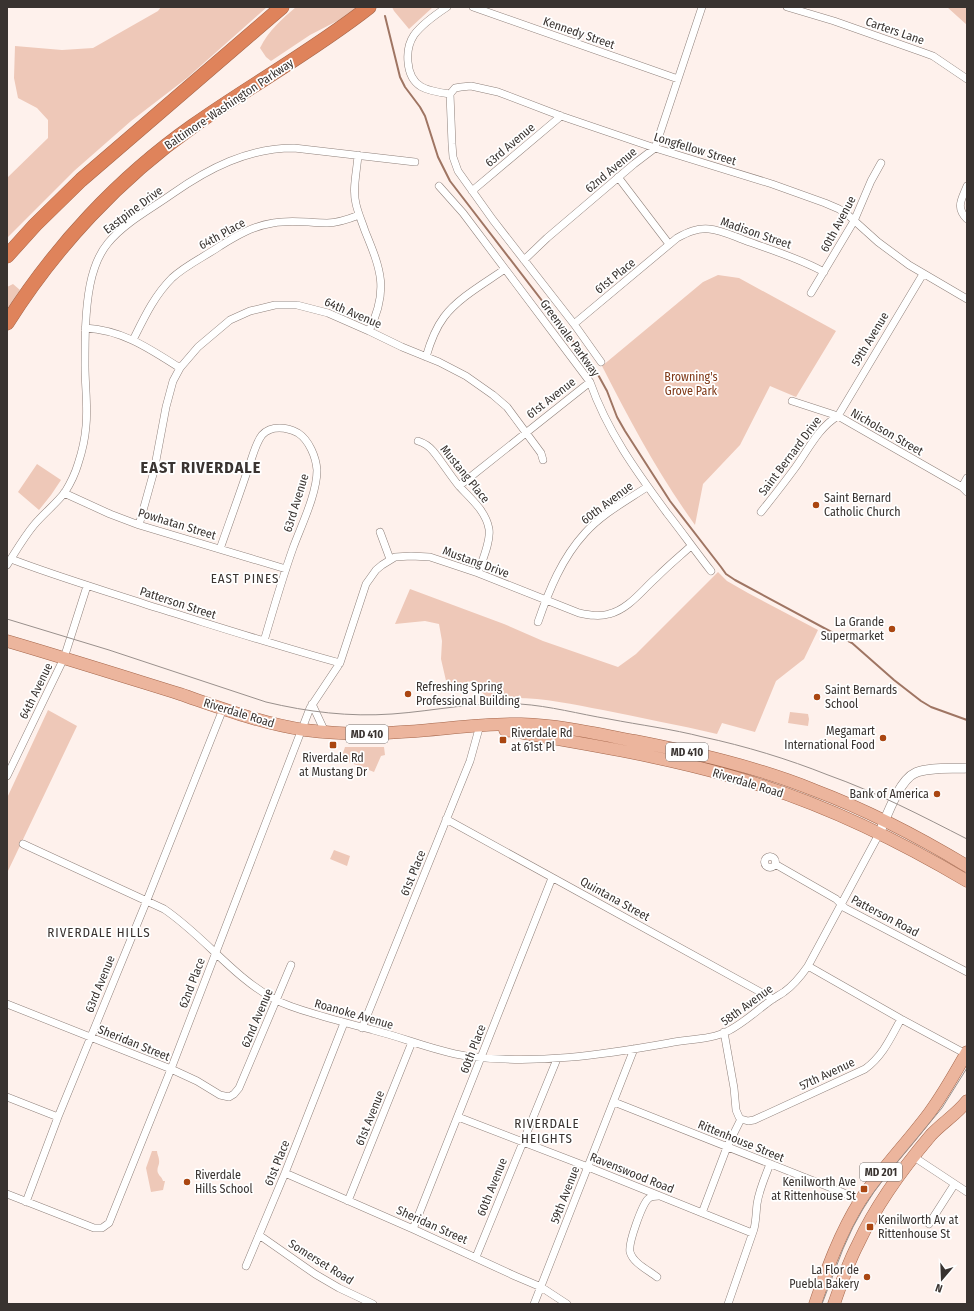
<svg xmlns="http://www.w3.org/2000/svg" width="974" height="1311" viewBox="0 0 974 1311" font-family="'Fira Sans Condensed',sans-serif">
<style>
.green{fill:#eec8b8}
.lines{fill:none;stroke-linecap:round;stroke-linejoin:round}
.stream{stroke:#9f7563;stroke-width:2}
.minor-casing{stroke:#8f817b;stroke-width:8}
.tertiary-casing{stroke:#8f817b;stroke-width:10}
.primary-casing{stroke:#a5674c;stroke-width:13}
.motorway-casing{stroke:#a5674c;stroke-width:15}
.minor{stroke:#fff;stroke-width:7}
.tertiary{stroke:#fff;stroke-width:9}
.primary{stroke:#ecb59d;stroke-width:12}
.motorway{stroke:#df835b;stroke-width:14}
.tram{stroke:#99908c;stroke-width:1}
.poi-dot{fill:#aa4611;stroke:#fff;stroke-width:1.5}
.labels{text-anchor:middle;stroke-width:3.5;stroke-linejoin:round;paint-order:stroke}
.shield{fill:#fff;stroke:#74706e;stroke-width:1}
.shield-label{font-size:11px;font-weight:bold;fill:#393330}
.street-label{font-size:12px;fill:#393330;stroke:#fff}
.park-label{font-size:12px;fill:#7f3816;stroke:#fff}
.poi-label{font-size:12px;fill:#393330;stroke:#fff;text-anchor:start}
.neighbourhood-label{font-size:13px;letter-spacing:1px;fill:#393330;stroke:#fff}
.district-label{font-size:16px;font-weight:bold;letter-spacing:1px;fill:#393330;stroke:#fff}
</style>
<rect width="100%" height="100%" fill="#fef1ec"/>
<path class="green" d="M161,7h106l-80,71 -56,43 -57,50 -67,67v-60l41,-40v-18l-11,-12 -19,-10 -4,-20 1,-32 47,4 31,-2 65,-37z
M296,7h62l-19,13 -29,15 -39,26 -5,-4 -6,-9c9,-18 21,-28 36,-41z
M392,7h41l-24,22 -15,-18z
M947,7h20v18z
M718,275l21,3 97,53 -40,66 -26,-11 -30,59 -37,39 -8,41c-36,-50 -65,-104 -93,-159l101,-84z
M13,284l7,6 -13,21v-24z
M37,464l24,16 -10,15 -12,15 -21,-18z
M718,572l9,9 21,12 70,37 -14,29 -28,22 -21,51 -33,-9 -5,11c-38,-9 -76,-16 -114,-24 -38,-7 -76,-16 -115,-10l-14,-19 -27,4 -6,-26 1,-18 -3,-17 -14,-3 -30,3 15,-35 94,35 39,17 75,26 18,-13z
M48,710l29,16 -70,147v-75z
M790,712l18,2 1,5 -1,7 -20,-3z
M345,747h39l1,8 -4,1 -7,16 -33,-13z
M334,850l16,6 -3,10 -17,-7z
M152,1151h5c0,3 2,6 2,9 1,5 -3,8 -1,13 2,4 4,4 5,8h2l-2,9 -12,2 -5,-24z"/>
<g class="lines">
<path class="stream" d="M385,16l15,61 5,10 15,20 5,9 13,41 12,24 146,190 11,20 10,26 8,14 45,70 51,66 5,7 9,6 117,63 42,37 27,21 10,6 36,13"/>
<defs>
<path id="minor" d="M447,7c-12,8 -25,17 -33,28 -6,9 -7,17 -6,27 2,26 19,29 42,32l5,-6 6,-1 10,-1 27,6 63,24 94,32 117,36 53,19 14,6 9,6 30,27 31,23 58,34
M473,7l205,72
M787,7l47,14 88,31 11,4 34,23
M450,94l2,50 1,13 5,14 35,49 81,104 27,38
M358,155c-1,16 -6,34 -2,49 2,9 6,18 9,27 16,39 24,59 4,100
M618,177l51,67
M439,186l24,27 127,169c17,49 46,89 77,131 15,19 29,39 44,58
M967,186c-5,13 -12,21 0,33
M472,191l89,-75
M524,260l23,-22 87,-74 21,-16 47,-141
M811,293l43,-72 17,-40 10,-18
M574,324l103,-86c11,-6 20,-10 32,-9 12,1 24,7 35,11 27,10 55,18 80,32
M85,328c38,2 65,21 95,40
M133,340c11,-22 21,-44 39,-62 14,-13 32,-21 48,-32 16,-10 33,-20 53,-23 20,-4 35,0 54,0 11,0 22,-4 32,-8
M426,357c4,-14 9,-28 18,-40 14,-19 41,-34 61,-48
M792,401l46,15 124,71 5,5
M418,441c6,2 11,5 15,10 9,11 17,24 26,35 11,12 27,25 30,43 2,12 -7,32 -11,44
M459,486l131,-104
M962,487l5,-9
M64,493l46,21 29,11 147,44
M761,512c12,-15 23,-29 34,-44 13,-18 24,-41 43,-52l85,-142
M139,525l15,-54 12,-64 7,-26 7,-13 18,-21 32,-27 20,-9 25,-6h22l31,8 41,18 33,16 37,15 27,14 27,19 14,12 34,46 2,7
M380,532l10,27
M220,549c9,-26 19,-53 28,-80 4,-10 7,-25 14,-34 9,-10 25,-8 36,-2 11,7 18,24 19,37 0,24 -16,56 -24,78 -11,31 -20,62 -29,93
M11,559c47,18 95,32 143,48 62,19 123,39 186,56
M7,565c9,-14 17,-28 27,-40 9,-11 24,-23 31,-33 5,-8 10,-18 13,-28 4,-12 7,-25 8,-38 2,-20 -1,-40 -1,-60 0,-27 0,-55 5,-81 3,-15 8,-30 18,-42 16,-20 43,-34 64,-49 37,-26 76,-46 122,-46l121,14
M538,622c11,-32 24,-64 47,-89 17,-19 41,-32 62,-46
M312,704l13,28
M7,776l57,-118 23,-72
M446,819l327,180
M23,844l141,65c40,27 68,67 110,90 13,7 27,11 41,15 19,6 39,11 58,16 32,8 61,21 93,26 69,9 136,-1 203,-13 19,-4 42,-3 59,-12 14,-7 26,-18 38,-27 6,-5 12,-8 18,-12 10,-7 17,-16 24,-26l71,-132
M764.5 862a5.5 5.5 0 1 1 11 0a5.5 5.5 0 1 1-11 0Z
M775,864l61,35 9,9 122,64
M808,966l93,53 65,35
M7,1004l164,65 26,12 23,14 9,2 5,-3 5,-6 52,-123
M362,1028l108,-267 10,-36
M724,1032l10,56 2,22 3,7 2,2
M7,1097l51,20
M614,1102l230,91 16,8
M458,1117l130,50 164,66
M741,1119l7,2 6,-1 111,-51c18,-13 26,-32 36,-50
M914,1157l53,35
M285,1173l128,56 102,47 26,11 26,17
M7,1194l87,34h8l7,-5 62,-154 139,-361 30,-45 26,-79 10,-14 6,-5 13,-8 16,-1 19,1 48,16 101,40c10,2 20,4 30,1 20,-5 33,-24 48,-37 11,-11 23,-21 34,-31
M348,1201l64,-159
M26,1202l32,-85 89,-217 76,-191
M702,1213l25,-66 14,-28
M929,1224l25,-39
M413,1229l139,-351
M259,1235l56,39 24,14 34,16
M476,1257l81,-198
M246,1266l39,-93 59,-150
M657,1277c-9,-7 -24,-14 -27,-25 -2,-9 12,-47 18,-53 3,-3 7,-3 11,-3
M534,1304l100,-255
M728,1304l26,-75c2,-8 2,-16 3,-25 2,-14 8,-27 13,-40"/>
<path id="tertiary" d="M879,834c7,-16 20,-54 36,-61 15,-6 35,-4 52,-5"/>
<path id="primary" d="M7,641c58,17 115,35 173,53 41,14 83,30 125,36 32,4 64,5 96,2 40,-2 80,-9 120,-8 38,1 77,10 114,17 61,12 122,26 179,49 53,20 105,47 153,76
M505,730c75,13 151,25 225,46 83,23 163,61 237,105
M815,1304c12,-35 25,-71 45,-103 21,-32 48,-59 70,-89 14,-19 25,-39 37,-60
M834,1304c7,-20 14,-41 24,-60 18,-39 45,-76 73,-109 11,-12 26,-21 36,-34"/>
<path id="motorway" d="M7,256l28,-31 46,-45 201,-173
M7,323c48,-76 112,-145 186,-197 58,-41 120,-75 176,-119"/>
</defs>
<use href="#minor" class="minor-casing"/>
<use href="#tertiary" class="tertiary-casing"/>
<use href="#primary" class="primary-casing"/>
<use href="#motorway" class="motorway-casing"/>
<use href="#minor" class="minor"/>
<use href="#tertiary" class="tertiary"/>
<use href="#primary" class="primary"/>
<use href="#motorway" class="motorway"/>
<path class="tram" d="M7,619l102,31 157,52c42,10 83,15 126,12 43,-3 85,-13 128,-10 30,2 59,10 89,15 31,6 63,10 94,18 42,9 85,22 125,38 48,17 94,41 139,64
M822,1304l21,-55 10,-22 10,-18 11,-17 19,-25 49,-59 25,-40"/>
</g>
<g class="poi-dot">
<circle cx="816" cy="505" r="4"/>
<circle cx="892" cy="629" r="4"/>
<circle cx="408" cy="694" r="4"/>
<circle cx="817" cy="697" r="4"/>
<circle cx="883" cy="738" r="4"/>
<rect x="499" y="736" width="8" height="8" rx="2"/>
<rect x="329" y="741" width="8" height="8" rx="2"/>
<circle cx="937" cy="794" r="4"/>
<circle cx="187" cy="1182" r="4"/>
<rect x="860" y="1185" width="8" height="8" rx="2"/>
<rect x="866" y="1223" width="8" height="8" rx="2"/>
<circle cx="867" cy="1277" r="4"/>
</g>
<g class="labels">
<g class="shield">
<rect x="346" y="725" width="42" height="18" rx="3"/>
<rect x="666" y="743" width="42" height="18" rx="3"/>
<rect x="860" y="1163" width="42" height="18" rx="3"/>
</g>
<g class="shield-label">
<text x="367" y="738">MD 410</text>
<text x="687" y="756">MD 410</text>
<text x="881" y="1176">MD 201</text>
</g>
<g class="street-label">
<text transform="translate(895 31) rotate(19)" y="4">Carters Lane</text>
<text transform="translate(579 33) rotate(19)" y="4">Kennedy Street</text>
<text transform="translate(229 104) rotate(-34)" y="4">Baltimore-Washington Parkway</text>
<text transform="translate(510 145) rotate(-40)" y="4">63rd Avenue</text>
<text transform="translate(695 149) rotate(17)" y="4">Longfellow Street</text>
<text transform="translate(611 170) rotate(-40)" y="4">62nd Avenue</text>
<text transform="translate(133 210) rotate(-37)" y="4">Eastpine Drive</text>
<text transform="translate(838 224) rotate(-62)" y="4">60th Avenue</text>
<text transform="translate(756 233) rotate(19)" y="4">Madison Street</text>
<text transform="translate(222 234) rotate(-29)" y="4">64th Place</text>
<text transform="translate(615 276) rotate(-39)" y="4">61st Place</text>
<text transform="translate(353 313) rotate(23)" y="4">64th Avenue</text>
<text transform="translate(570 338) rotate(54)" y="4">Greenvale Parkway</text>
<text transform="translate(870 339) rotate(-59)" y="4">59th Avenue</text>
<text transform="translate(551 398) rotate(-38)" y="4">61st Avenue</text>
<text transform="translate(887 432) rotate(30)" y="4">Nicholson Street</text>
<text transform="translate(790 456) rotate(-53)" y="4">Saint Bernard Drive</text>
<text transform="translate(465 474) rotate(51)" y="4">Mustang Place</text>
<text transform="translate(296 503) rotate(-73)" y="4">63rd Avenue</text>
<text transform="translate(607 503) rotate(-37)" y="4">60th Avenue</text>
<text transform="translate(177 524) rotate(17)" y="4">Powhatan Street</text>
<text transform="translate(476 562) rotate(20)" y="4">Mustang Drive</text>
<text transform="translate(178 603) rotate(18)" y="4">Patterson Street</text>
<text transform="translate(36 691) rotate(-64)" y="4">64th Avenue</text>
<text transform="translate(239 713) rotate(17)" y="4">Riverdale Road</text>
<text transform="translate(748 783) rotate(17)" y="4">Riverdale Road</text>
<text transform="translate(413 873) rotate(-68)" y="4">61st Place</text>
<text transform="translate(615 899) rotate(29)" y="4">Quintana Street</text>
<text transform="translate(885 916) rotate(28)" y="4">Patterson Road</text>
<text transform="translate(192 983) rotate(-69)" y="4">62nd Place</text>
<text transform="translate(100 984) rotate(-68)" y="4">63rd Avenue</text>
<text transform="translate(747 1005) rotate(-36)" y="4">58th Avenue</text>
<text transform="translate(354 1014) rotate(16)" y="4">Roanoke Avenue</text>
<text transform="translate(257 1018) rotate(-67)" y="4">62nd Avenue</text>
<text transform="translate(134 1043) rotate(22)" y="4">Sheridan Street</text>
<text transform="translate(473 1049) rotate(-69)" y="4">60th Place</text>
<text transform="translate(827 1074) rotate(-25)" y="4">57th Avenue</text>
<text transform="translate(370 1118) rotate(-68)" y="4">61st Avenue</text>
<text transform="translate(741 1141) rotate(22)" y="4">Rittenhouse Street</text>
<text transform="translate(277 1163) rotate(-68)" y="4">61st Place</text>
<text transform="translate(632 1173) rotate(22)" y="4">Ravenswood Road</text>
<text transform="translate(492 1187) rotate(-68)" y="4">60th Avenue</text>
<text transform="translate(565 1195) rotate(-69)" y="4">59th Avenue</text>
<text transform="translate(432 1225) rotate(24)" y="4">Sheridan Street</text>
<text transform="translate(321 1262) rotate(32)" y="4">Somerset Road</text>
</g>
<g class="park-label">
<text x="691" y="381">Browning's<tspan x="691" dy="14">Grove Park</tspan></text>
</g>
<g class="poi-label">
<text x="824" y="502">Saint Bernard<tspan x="824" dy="14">Catholic Church</tspan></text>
<text x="884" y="626" text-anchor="end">La Grande<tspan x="884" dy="14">Supermarket</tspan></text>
<text x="416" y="691">Refreshing Spring<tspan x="416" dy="14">Professional Building</tspan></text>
<text x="825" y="694">Saint Bernards<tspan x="825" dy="14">School</tspan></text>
<text x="875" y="735" text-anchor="end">Megamart<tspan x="875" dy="14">International Food</tspan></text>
<text x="511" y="737">Riverdale Rd<tspan x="511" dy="14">at 61st Pl</tspan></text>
<text x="333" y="762" text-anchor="middle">Riverdale Rd<tspan x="333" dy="14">at Mustang Dr</tspan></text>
<text x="929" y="798" text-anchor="end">Bank of America</text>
<text x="195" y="1179">Riverdale<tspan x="195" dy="14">Hills School</tspan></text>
<text x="856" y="1186" text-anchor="end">Kenilworth Ave<tspan x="856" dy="14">at Rittenhouse St</tspan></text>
<text x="878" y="1224">Kenilworth Av at<tspan x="878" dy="14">Rittenhouse St</tspan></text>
<text x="859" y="1274" text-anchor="end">La Flor de<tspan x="859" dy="14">Puebla Bakery</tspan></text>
</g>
<g class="neighbourhood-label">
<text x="245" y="583">EAST PINES</text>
<text x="99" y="937">RIVERDALE HILLS</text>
<text x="547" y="1128">RIVERDALE<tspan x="547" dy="15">HEIGHTS</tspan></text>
</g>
<g class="district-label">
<text x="201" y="473">EAST RIVERDALE</text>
</g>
</g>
<rect width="974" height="1311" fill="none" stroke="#393330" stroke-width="16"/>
<g transform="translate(942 1279) rotate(199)" stroke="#ffffff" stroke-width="3" paint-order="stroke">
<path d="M0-3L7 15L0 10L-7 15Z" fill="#393330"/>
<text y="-6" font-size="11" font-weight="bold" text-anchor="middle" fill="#393330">N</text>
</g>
</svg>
